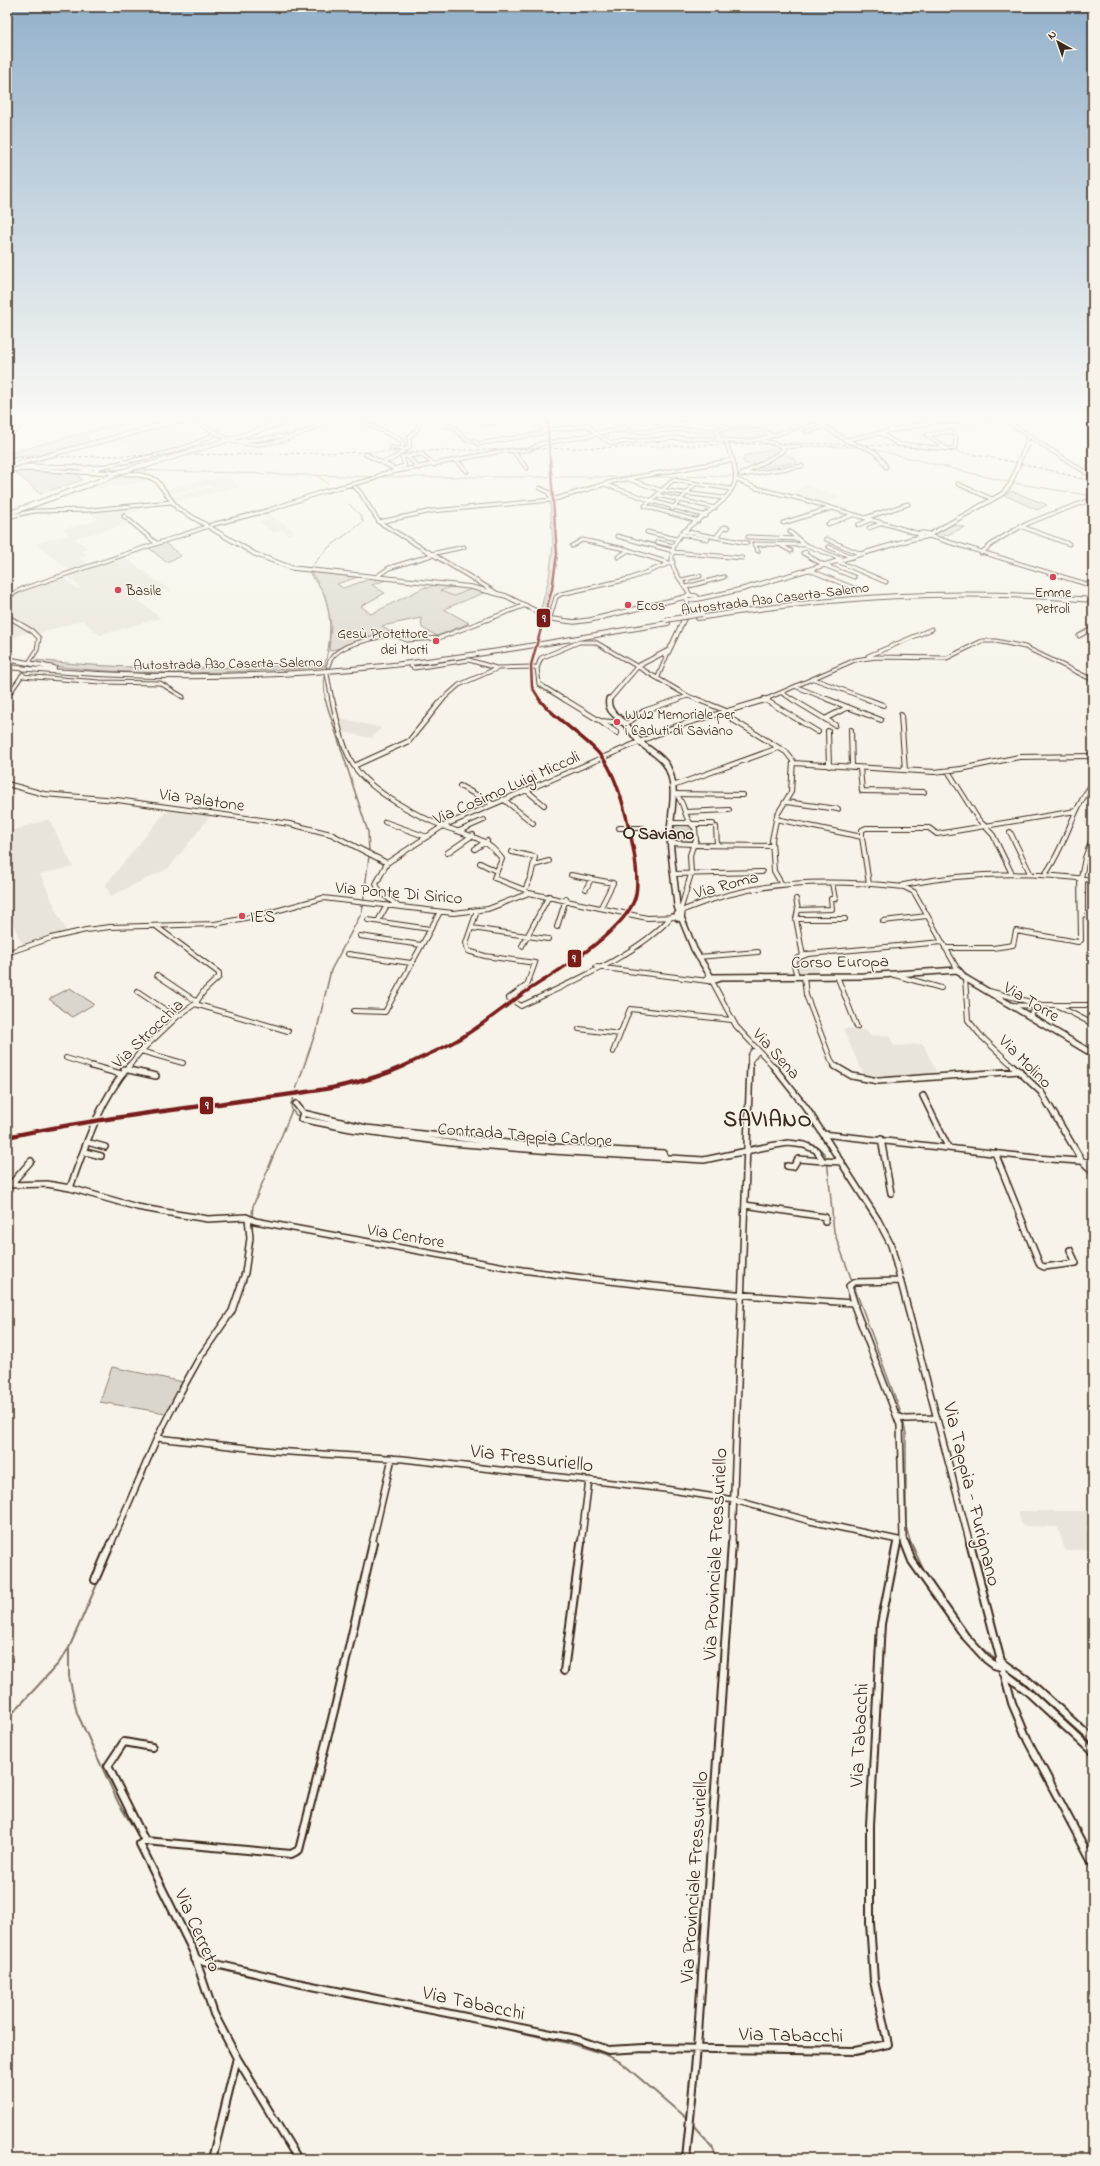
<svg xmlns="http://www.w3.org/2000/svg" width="1100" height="2166" viewBox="0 0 1100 2166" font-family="'Indie Flower',sans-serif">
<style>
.built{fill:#e9e4d9}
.green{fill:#dbd6cb;stroke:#8b8074}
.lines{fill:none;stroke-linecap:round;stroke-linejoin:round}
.stream-far2{stroke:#84786c;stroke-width:1}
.stream-far1{stroke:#84786c;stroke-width:1.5}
.stream{stroke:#84786c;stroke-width:2}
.minor-far3-casing{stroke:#3b2a1e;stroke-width:5}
.minor-far2-casing{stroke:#3b2a1e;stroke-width:6}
.minor-far1-casing{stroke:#3b2a1e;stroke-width:8}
.minor-casing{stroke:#3b2a1e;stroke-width:10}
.major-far1-casing{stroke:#3b2a1e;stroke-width:5.5}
.major-casing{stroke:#3b2a1e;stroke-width:8}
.highway-casing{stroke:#3b2a1e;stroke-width:6}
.minor-far3{stroke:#f7f3e8;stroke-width:3}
.minor-far2{stroke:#f7f3e8;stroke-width:4}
.minor-far1{stroke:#f7f3e8;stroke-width:5}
.minor{stroke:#f7f3e8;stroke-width:6}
.major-far1{stroke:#f7f3e8;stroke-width:3.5}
.major{stroke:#f7f3e8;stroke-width:5}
.highway{stroke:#f7f3e8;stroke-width:4}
.rail{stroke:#3b2a1e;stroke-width:1;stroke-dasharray:4 2;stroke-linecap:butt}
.major-bridge-casing{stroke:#3b2a1e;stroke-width:5.5;stroke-linecap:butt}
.highway-bridge-casing{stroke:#3b2a1e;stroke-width:6;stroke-linecap:butt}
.major-bridge{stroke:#f7f3e8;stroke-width:3.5}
.highway-bridge{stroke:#f7f3e8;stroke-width:4}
.rail-1-far2-casing{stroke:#f7f3e8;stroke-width:4.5}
.rail-1-far1-casing{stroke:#f7f3e8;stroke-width:6}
.rail-1-casing{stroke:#f7f3e8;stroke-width:8}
.rail-1-far2{stroke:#771e1b;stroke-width:2.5}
.rail-1-far1{stroke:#771e1b;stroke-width:3.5}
.rail-1{stroke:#771e1b;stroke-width:4.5}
.poi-dot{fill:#d1495b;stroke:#f7f3e8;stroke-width:1.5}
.stop-dot{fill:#f7f3e8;stroke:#3b2a1e;stroke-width:2}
.labels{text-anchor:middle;stroke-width:3;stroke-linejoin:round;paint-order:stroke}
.far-poi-label{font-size:14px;fill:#3b2a1e;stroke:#f7f3e8;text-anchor:start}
.far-street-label{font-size:14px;fill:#3b2a1e;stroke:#f7f3e8}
.street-label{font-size:17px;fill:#3b2a1e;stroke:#f7f3e8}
.stop-label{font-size:17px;font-weight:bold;fill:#3b2a1e;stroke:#f7f3e8;text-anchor:start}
.poi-label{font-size:17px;fill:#3b2a1e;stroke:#f7f3e8;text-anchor:start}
.near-street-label{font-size:20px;fill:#3b2a1e;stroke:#f7f3e8}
.district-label{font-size:21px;font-weight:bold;letter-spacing:1px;fill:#3b2a1e;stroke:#f7f3e8}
.line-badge{stroke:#f7f3e8;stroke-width:1.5}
.badge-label{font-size:11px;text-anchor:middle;font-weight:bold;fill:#fff}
</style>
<rect width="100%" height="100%" fill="#f7f3e8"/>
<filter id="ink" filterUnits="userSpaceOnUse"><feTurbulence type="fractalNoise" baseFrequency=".025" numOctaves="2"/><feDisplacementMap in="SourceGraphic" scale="8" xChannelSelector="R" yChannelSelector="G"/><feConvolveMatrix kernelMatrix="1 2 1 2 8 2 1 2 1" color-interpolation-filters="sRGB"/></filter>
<g filter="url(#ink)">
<path class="built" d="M308,418h23l-46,18 -11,-7z
M169,425l4,6 16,-5 10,14 -24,9 -29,5h-15l-4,-11 -12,3 -8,-5z
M924,425l12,9 -10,1 19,14 -19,-2 -14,-11 -8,1 -14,-5z
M127,474l22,4 5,3 -76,10z
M219,477l10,1 10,9 -64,15 -5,-5 43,-10 -2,-2 -41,9 -6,-5z
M805,485l25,8 10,4 -19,7 -32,-9z
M160,504l-21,4 2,3 -19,4 10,9 -57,14 13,11 -7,2 5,4 -7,3 9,6 -17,7 -36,-27 34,-10 -6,-5 34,-8 -8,-10z
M265,512l28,18 2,2 -7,3 -6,-5 -8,3 -16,-11 11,-3 -8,-6z
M123,556l48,35 -3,1 -4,-3 -29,8 25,21 -60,17 -18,-15 -44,14 -7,-7 -24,-13v-14l8,-6 48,-17 14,12 4,-1 -15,-13z
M453,586l20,3 -19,7 -14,-5z
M7,617l22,14 -19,9 -3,-1z
M339,718l40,9 2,1 -10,10 -27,-6z
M169,808l42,7 -42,53 -58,28 -6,-11z
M49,819l24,48 -33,7 15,33h-1l13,25 -12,3 -2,-1 -30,12 -16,-35v-76l6,-1 -2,-3z
M803,959h14l3,16h-21l-2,-12z
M855,1028l1,2h11l3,6 19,-1 5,11 29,-2 15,31 -73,3 -22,-49z
M1018,1511h75v15h-7l6,23 -27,1 -7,-23 -36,-1z"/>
<path class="green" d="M125,421l2,2 -44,12 10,8 -52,14h-34v-3z
M759,426l11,9 -26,7 -24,-4 -3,-7c14,-4 28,-3 42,-5z
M773,449l6,2 -21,13h-13l-3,-4 4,-1 -3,-3z
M784,452l14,10 -43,7 28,-17z
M13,470l45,1 21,3 -1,1 4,5 -42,14z
M1012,491l35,14 -10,5 -33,-15z
M550,501h3l3,57 -1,14 -12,41 -3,-1 9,-34 4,-32z
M950,524l15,3 -25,11 -8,-3z
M164,542l17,14 -15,6 -18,-15z
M311,572l47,5 -21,7 6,4 30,-10 16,1 -17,6 13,8 -24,13 10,8 54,-27 3,1 8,-4 17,2 -13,5 14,5 20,-8 12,4 -42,17 25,14 -32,13 -15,-8 -1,-10 -39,8 11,8 -64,17 2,-27 -6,-29z
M36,660c96,11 191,9 287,4v3c-96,6 -196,11 -291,-4z
M687,825l5,3 1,13h-18l-1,-15z
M70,988l24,16 -22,13 -23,-18z
M112,1367l71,15 -17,31 -66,-11z"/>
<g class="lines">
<path class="stream-far2" d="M801,446l59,1
M872,449l136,33 85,14
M43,468l32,1
M99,469l22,1
M133,470l242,7
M317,475l11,9
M379,477h252
M645,477l88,-1
M324,667c7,-24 9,-54 -2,-77 -4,-7 -11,-12 -13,-21l19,-21 35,-26 -2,-6 -12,-12
M324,675l1,25"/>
<path class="stream-far1" d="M325,699l43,133 1,20
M292,1110l4,5 39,8
M441,1139l18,2
M788,1141c16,-1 31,2 39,17l7,74 68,184
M252,1216l1,-10 39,-96 -1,-6 27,-79 13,-55 31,-58 7,-56
M252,1223v9
M201,1361l22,-33
M903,1420l3,14v93l5,17
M161,1435l27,-51
M114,1544l45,-103"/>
<path class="stream" d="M911,1543l12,26 26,39
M977,1644l20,17
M69,1648v28l8,37 42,91 22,36
M1012,1673l81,72
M7,1719l51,-55 11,-16 46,-105
M189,1935l8,16
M209,1967l68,15
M388,2005l34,6
M461,2019l111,25 32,10 18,9 66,57
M692,2124l20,22 5,13"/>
<defs>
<path id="minor-far3" d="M163,418l3,6
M354,418l45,21 4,4 -1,6 -11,-1
M529,418c19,16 36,11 59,7
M586,418l2,7 6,7 17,11 67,-5 42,1
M609,418l12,11
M646,418l25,12
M713,418l12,9
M740,418l5,2
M750,418l20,17
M878,418l15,12
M1089,418l4,7
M191,419l35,19
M815,420c10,5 19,13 29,19 18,10 32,6 42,28
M176,422h17
M482,424l38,-6
M660,424l28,-6
M758,424l24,-6
M446,426h6l16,15h6l4,3 64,-11 3,-4
M759,426c-14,2 -32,0 -43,5l4,8c34,10 70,-11 102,-21
M621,430l18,-12
M806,432l20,-6
M597,433l24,-3 17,2 50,-3 28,2
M880,433l18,11 49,5 8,-1 1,-12 -5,-5 -24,4 19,13
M1032,438l61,39
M759,439l25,8
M231,440c37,13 70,-7 104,-22
M845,440l94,-19 29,2 35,-4
M234,442l52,-6
M512,450l15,18
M365,454l30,15
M407,456l12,12
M456,460l11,11
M382,463l12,-5 16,-12 -1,-8 9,-10 2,-7 7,-3
M82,468l16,-1
M393,469l12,-3 -3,-9 20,-3 12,11
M7,470l22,-1 66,4
M92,473l8,-6c36,-8 87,-14 117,-35
M1086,473l7,-14
M741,475l40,-23 3,-5 15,-1
M742,475l60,-9
M628,479l32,11 64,8
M735,479l21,9 45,11 119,35
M352,484l8,8 19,30 116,70
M604,484l48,17 54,15
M958,484l34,15
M540,488l8,4 4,8
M658,495l57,13
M672,509l23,-25
M124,516l32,27
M7,517l27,-6 57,-1 80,-8
M865,518l43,-14
M698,521l-53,-15 28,-26 58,9
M379,522l53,-11 120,-11 63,-19 118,-21
M783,523l49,-15
M828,524l25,-9
M211,525l55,-14 59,-20 48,-12 9,-5 120,-23 27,-1 11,-6 58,-10
M858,525l12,-5
M1020,526l49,18
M869,528l11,-4
M683,531l64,12
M647,532l29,7
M790,532l14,12 39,16
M680,534l28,5
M617,536l56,15
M929,536l164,50
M716,537l8,-10 4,1
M748,537l49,2
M826,539l35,15
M657,542l17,4
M783,544l-1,2 9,5
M572,546l10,-6 43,9 44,14
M829,547l23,10
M758,551l-4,-7 52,1
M673,552l69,6
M806,552l-3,1 21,12 30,12
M981,553c33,-29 72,-39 112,-54
M431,554l33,-7
M618,557l11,-7
M837,561l49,21
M809,570l47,19
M376,577l13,-9 43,-13
M681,580l19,-4
M686,587l38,-10
M690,595c-5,-10 -14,-19 -17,-29 -10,-43 53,-50 62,-85 3,-13 -6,-27 -9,-39
M7,597l15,-8 184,-62
M7,616l25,15 7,7 -2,12 -7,11
M547,616l4,-2 5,-17 5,-3 68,-15 44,-17
M1079,636l14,-8
M439,638l29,-11
M868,656l64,-27
M328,666c5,-22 39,-25 58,-31h8l13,5 32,-2 87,-33
M411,666l3,2 55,-8 27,8
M537,668l4,-10 38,-16h16l93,54 10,4
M327,674l5,26
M21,676l79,6 60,1 23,14
M658,677l9,-22 -6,-1
M814,679l56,21
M797,687l33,13
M782,693l11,7
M7,697l16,-23
M764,699l2,1
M442,700l17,-15 39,-17 37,-1 2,1 2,16 26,16
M676,700l12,-4
M764,700l91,-40 21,-3 71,1 35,-17h14l29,6 68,33"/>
<path id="minor-far2" d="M332,699c5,21 10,48 22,67 16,25 63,50 91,61 23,8 42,11 57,32l-8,19 31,12 2,3
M564,699l36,22 25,2
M696,699l28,11 9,10 53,32 7,9 -2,31 -14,23 -5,25 2,31 7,12
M764,699l54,33
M792,699l43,26
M827,699l54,21
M867,699l16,6
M901,715l4,55
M825,719l23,-12
M601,722l16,11
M626,724l18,-13 35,-12
M851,730l1,37
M828,731l1,35
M793,763l141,9 27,-3 58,-12 74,-1
M354,766l55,-25 34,-42
M860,768l2,23 62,1
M948,771l30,48 15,16 18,37
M7,784l37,10 73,6 173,24 41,10 56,29
M460,786l33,18
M673,786l105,-38
M526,790l18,15
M673,794l70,1
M676,794c10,10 7,25 19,34l1,12 -2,4
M503,799l30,24
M786,802l52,7
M685,812l44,-2
M776,819l86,18 7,47
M385,822l42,15
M671,823h17
M691,824h22
M716,827l1,18
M619,828h24l2,7h25
M459,831l25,-11
M1010,832l20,41
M862,837v-7l4,-2h63l8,6 139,-23
M671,843l21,1
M695,845l77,1
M475,849l12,-8
M512,852l23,5 -4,19 -6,14
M447,853l26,-18
M480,863l16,8
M534,865l15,-4
M1046,873c20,-28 26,-63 47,-90
M673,874l89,-2
M571,875l42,8 -12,24
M1080,878l1,62
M1081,878l4,-20 7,-19
M1083,879v36
M903,885c64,-13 126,-14 190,-5
M586,889l5,-10
M796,899l2,11 -2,9 7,37
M398,906l-18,-14 -4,-8 11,-21 56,-37 231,-99 94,-28
M681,908l10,-34 -1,-19 3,-9
M798,910l34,-1 -1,-10h4l-3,-16
M477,911l-11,32 2,8 17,5 50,7 -8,22 -18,13 12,8c46,-22 118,-51 151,-90
M682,916l1,-5 3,-2c72,-30 142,-30 218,-22l10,5 44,78
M796,919h49
M368,920l62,9
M378,921l9,-16
M883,921l44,-5
M557,927l9,-28
M472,928l76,11
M360,936l61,9
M522,946l27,-50
M945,948h48l20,-3 3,-14 62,11 3,-2
M7,953l44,-15 35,-8 24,-3 105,-3 46,-9 62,-17 130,15 35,-4 41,-16 118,25 30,-1
M348,954l63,9
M698,957l60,-5
M596,967l112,14
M891,974l50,14
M157,975l40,27
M797,976l-3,-10 2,-7 12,-5 134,-12
M837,976l20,51
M804,977l2,18 25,65 5,7
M965,978l3,42 13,16 33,31
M712,981l24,45 38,41
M137,991l39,26
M989,991l53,14h51
M195,1004l93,27
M1011,1005l25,1
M1058,1006l35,18
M354,1011l31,1 55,-100
M1033,1018l-2,-4 9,-8
M579,1029l41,5
M141,1051l42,12
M613,1052l17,-43 102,11
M66,1058l29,9
M750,1061l8,-10
M128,1067l13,-16 37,-35 17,-12 9,-13 15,-14v-4l-62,-46
M750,1067v-11l3,-5h5"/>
<path id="minor-far1" d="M92,1066l29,8
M773,1066l34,43 71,111 13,25 79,299
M835,1066l17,10 26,5 142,-10
M1013,1066l28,26 41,69 11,11
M124,1069l32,7
M923,1096l25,51
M296,1104l7,9 63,15 169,18 129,7 1,5
M303,1113l-2,6 50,10 100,14 101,8 152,9 66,-14 18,-3 16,2 12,5 7,11 -25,-2 -5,8 -6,-1
M823,1134l213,24 57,4
M881,1139l10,54
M87,1142l18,5
M85,1152l16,4
M995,1153l45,112 4,2 32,-4 -6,-13
M823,1161l19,1
M11,1184l20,-23
M7,1185l40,-1 23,4 67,19 39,7 32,5 38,-2 9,4 267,49c110,15 220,26 331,33l47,122 3,113 2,6
M70,1188c15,-42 30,-88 59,-122
M745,1205l80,12v5
M855,1305l-6,-19 5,-4 47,-1
M897,1416l9,3 31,-1
M157,1438l117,13 129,8 262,30 69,11 76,21 88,19
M111,1544l46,-106 23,-45 20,-36 32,-46 13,-38 5,-35 -2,-20
M372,1544l20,-86
M581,1544l8,-64
M732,1544l18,-478
M897,1544l1,-4"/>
<path id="minor" d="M905,1543l7,18 53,75 21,23 8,6 7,2
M970,1543l42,160 16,38 65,123
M95,1580l16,-37
M999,1660l27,19 67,61
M564,1671l17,-128
M1003,1672l24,19 66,61
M145,1841l146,13 8,-4 39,-155 35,-152
M145,1841l-5,3 53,107 21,63 23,44 61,101
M145,1841l-37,-75 16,-24 28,5
M195,1959l102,24 279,56 32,11 37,-2 210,3 33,-7 -14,-63 -4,-58v-98l11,-201 16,-81
M212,2159l25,-101
M686,2159l11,-111 35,-505"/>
<path id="major-far1" d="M189,418h6
M1002,418l30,20
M7,436l24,-18
M53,454l135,-36
M1019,462l8,-18v-5
M11,466l64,1 20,5 39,2 16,3 7,4 20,27 29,17
M209,527l46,27 37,14 179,19 35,9 46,23 22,3 16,-2 95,-23
M922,533l6,1 1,2 -7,1 -3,-2z
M929,535l73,-41 8,-9 8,-20
M688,595l8,1 2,3 -10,1 -3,-3z
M698,599l45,-10 169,-50 13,-2
M668,653l16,-34 4,-19
M609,700l29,-34 31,-16"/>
<path id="major" d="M609,699c-3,13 10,17 17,26 5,5 9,12 14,17 8,8 21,13 27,24 12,23 3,46 3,70 1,23 5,47 7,70l3,8
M676.5 916a2.5 2.5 0 1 1 5 0a2.5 2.5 0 1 1-5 0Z
M681,917l13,32 17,28
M712,977l152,-1 94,-6 7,8 128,76
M714,978l-5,-1 -2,2 3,2 8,-2"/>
<path id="highway" d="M145,466l152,-48
M7,514l112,-40
M698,618c136,-22 257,-30 395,-18
M7,659l47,9
M7,667c126,13 251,12 377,-1 95,-10 190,-28 284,-43"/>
</defs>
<use href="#minor-far3" class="minor-far3-casing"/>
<use href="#minor-far2" class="minor-far2-casing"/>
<use href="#minor-far1" class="minor-far1-casing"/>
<use href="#minor" class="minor-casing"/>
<use href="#major-far1" class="major-far1-casing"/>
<use href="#major" class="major-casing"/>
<use href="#highway" class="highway-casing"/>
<use href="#minor-far3" class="minor-far3"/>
<use href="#minor-far2" class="minor-far2"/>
<use href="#minor-far1" class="minor-far1"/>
<use href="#minor" class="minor"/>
<use href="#major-far1" class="major-far1"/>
<use href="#major" class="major"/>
<use href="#highway" class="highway"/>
<path class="rail" d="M188,455c146,-2 292,-5 438,-8 107,-2 214,-8 320,4 50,6 99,17 147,31
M7,458l161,-3"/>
<defs>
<path id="major-bridge" d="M1018,465l1,-3
M7,467l46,-13"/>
<path id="highway-bridge" d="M114,474l29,-9
M666,620l36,-6"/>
</defs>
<use href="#major-bridge" class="major-bridge-casing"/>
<use href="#highway-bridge" class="highway-bridge-casing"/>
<use href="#major-bridge" class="major-bridge"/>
<use href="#highway-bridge" class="highway-bridge"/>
<defs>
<path id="rail-1-far2" d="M540,700l-8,-13 -1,-22 21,-76 5,-35 -10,-136"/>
<path id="rail-1-far1" d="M402,1067c19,-10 39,-17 57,-28 22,-13 42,-29 62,-44 31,-21 103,-62 114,-97 8,-27 -13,-107 -27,-132 -14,-25 -50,-43 -69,-67"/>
<path id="rail-1" d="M7,1137c79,-17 160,-26 240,-37 52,-7 110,-12 157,-34"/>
</defs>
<use href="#rail-1-far2" class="rail-1-far2-casing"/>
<use href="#rail-1-far1" class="rail-1-far1-casing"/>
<use href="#rail-1" class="rail-1-casing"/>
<use href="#rail-1-far2" class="rail-1-far2"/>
<use href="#rail-1-far1" class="rail-1-far1"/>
<use href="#rail-1" class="rail-1"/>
</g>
</g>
<linearGradient id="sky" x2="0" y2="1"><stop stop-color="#93b1cb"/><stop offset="0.58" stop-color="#fbfaf5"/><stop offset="1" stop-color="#fbfaf5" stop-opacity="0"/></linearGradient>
<rect width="1100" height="721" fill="url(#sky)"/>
<g class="poi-dot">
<circle cx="1053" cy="577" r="4"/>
<circle cx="118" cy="590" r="4"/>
<circle cx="628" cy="605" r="4"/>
<circle cx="436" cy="641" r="4"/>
<circle cx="617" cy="722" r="4"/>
<circle cx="242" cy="916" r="4"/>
</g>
<circle class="stop-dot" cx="629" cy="833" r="5"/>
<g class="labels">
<g class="far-poi-label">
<text x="126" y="595">Basile</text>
<text x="1053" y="597" text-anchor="middle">Emme<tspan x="1053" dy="16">Petroli</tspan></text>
<text x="636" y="610">Ecos</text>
<text x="428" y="638" text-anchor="end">Gesù Protettore<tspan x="428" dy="16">dei Morti</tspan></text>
<text x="625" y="719">WW2 Memoriale per<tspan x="625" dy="16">i Caduti di Saviano</tspan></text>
</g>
<g class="far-street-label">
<text transform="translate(775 598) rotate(-7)" y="5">Autostrada A30 Caserta-Salerno</text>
<text transform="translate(228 663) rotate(-1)" y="5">Autostrada A30 Caserta-Salerno</text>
</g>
<g class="street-label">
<text transform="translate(506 787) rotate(-24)" y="6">Via Cosimo Luigi Miccoli</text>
<text transform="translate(202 799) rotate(8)" y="6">Via Palatone</text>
<text transform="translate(726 884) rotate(-15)" y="6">Via Roma</text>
<text transform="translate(399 892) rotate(5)" y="6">Via Ponte Di Sirico</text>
<text transform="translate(840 961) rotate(-1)" y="6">Corso Europa</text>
<text transform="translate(1032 1001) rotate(31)" y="6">Via Torre</text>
<text transform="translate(147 1033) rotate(-44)" y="6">Via Strocchia</text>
<text transform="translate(777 1053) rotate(48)" y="6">Via Sena</text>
<text transform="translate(1026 1061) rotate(45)" y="6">Via Molino</text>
<text transform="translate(525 1134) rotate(4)" y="6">Contrada Tappia Carlone</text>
<text transform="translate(406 1235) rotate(10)" y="6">Via Centore</text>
</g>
<g class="stop-label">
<text x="638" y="839">Saviano</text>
</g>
<g class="poi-label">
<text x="250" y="922">IES</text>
</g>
<g class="near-street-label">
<text transform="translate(532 1457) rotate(7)" y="7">Via Fressuriello</text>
<text transform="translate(973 1494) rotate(76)" y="7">Via Tappia - Furignano</text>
<text transform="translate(714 1554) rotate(-87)" y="7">Via Provinciale Fressuriello</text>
<text transform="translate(858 1735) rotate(-87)" y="7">Via Tabacchi</text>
<text transform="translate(693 1877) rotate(-86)" y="7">Via Provinciale Fressuriello</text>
<text transform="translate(199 1930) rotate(66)" y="7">Via Cerreto</text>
<text transform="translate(474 2002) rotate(12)" y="7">Via Tabacchi</text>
<text transform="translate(791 2034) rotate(1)" y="7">Via Tabacchi</text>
</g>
<g class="district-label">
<text x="768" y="1126">SAVIANO</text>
</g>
</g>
<g class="line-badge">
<rect x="536" y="608" width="15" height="20" rx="4" fill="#771e1b"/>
<rect x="567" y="949" width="15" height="19" rx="4" fill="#771e1b"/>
<rect x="199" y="1096" width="15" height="19" rx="4" fill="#771e1b"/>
</g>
<g class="badge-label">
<text x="544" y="622">9</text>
<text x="574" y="962">9</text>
<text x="207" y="1109">9</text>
</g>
<rect width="1100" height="2166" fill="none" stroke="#f7f3e8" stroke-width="24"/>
<rect x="12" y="12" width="1076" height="2142" fill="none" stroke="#3b2a1e" stroke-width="1.5" filter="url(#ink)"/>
<g transform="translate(1058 42) rotate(320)" stroke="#f7f3e8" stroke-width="3" paint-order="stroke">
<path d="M0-3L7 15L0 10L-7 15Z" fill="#3b2a1e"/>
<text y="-6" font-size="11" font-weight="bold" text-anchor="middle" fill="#3b2a1e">N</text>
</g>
</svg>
